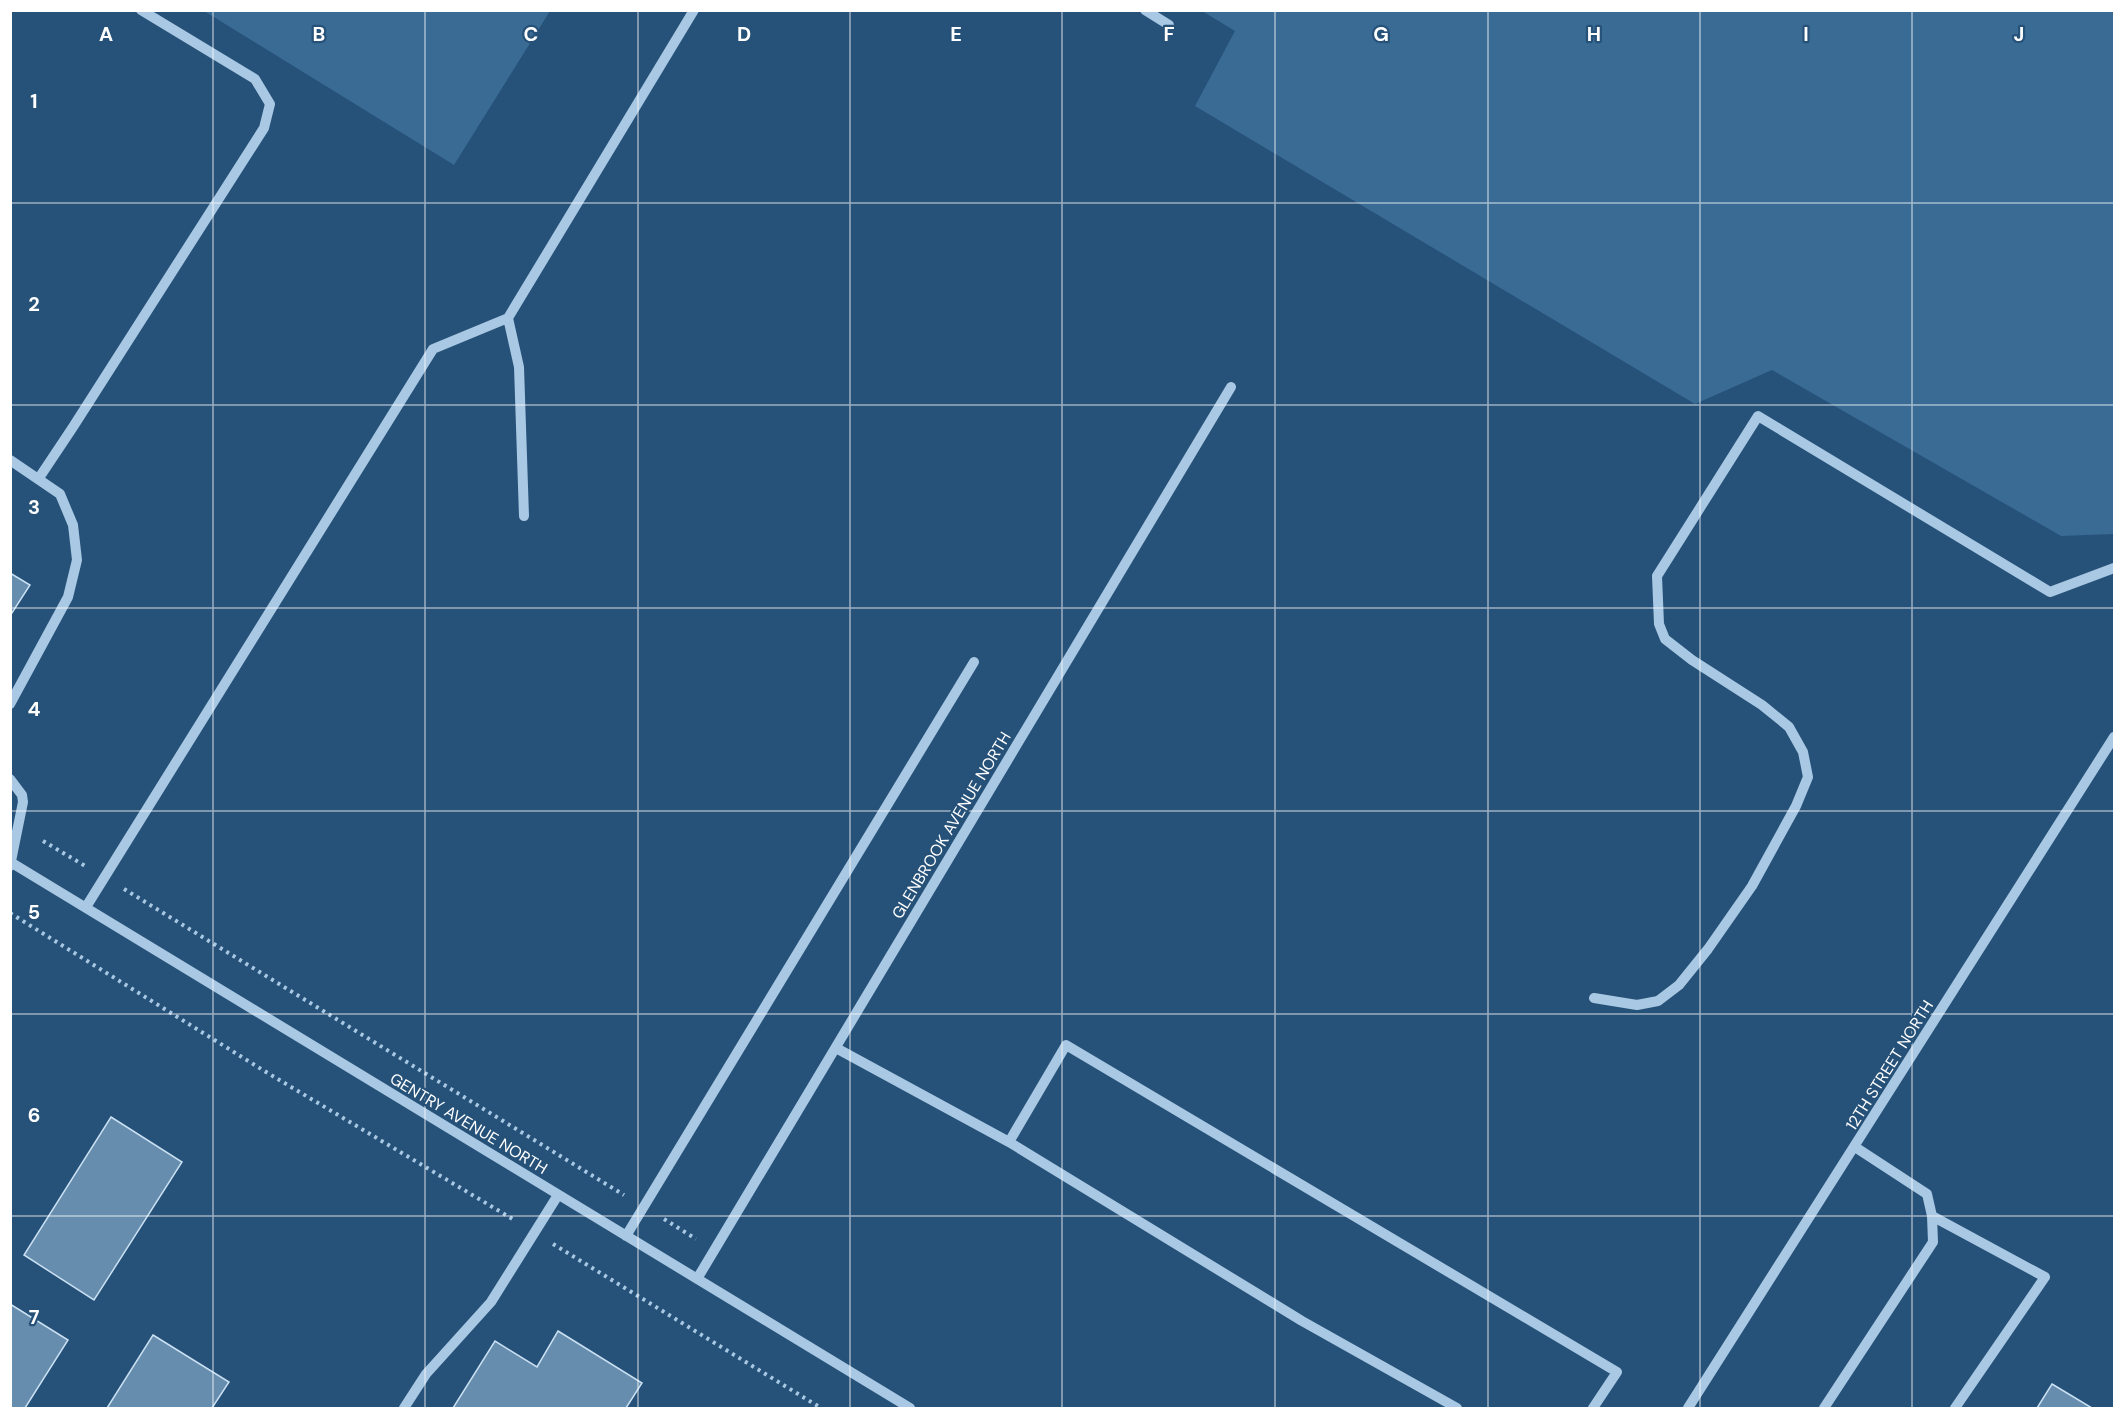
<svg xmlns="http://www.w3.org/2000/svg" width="2125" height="1419" viewBox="0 0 2125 1419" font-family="'DM Sans',sans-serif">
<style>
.green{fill:#396b95}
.building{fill:#668dae;stroke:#cae0f3;stroke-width:1.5}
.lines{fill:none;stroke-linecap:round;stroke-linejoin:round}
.path{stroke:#a8c8e3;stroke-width:4;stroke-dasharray:3 4.5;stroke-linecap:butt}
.minor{stroke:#a8c8e3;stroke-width:10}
.grid{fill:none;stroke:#fff;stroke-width:1.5;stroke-opacity:0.55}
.labels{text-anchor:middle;stroke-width:4.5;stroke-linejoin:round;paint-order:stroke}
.street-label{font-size:16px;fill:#fff;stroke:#265178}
.grid-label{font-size:20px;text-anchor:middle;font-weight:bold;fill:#fff;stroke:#265178;stroke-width:4.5;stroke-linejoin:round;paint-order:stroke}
</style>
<rect width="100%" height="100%" fill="#265178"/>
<path class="green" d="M204,11h346l-96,154z
M1202,11h912v523l-53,2 -289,-166 -77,34 -500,-298 40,-75z"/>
<path class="building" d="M10,573l20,12 -20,31z
M111,1117l71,45 -88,138 -70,-45z
M10,1304l58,36 -43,68h-15z
M558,1331l84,52 -16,25h-173l42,-67 42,26z
M153,1335l76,47 -17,26h-105z
M2052,1384l40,24h-55z"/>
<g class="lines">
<path class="path" d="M43,841l44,26
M124,889l500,306
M10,913l256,159 250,149
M664,1219l32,20
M553,1244l268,164"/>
<path class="minor" d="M1145,10l24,15
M508,318l11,49 5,149
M10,460l50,34 13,31 4,35 -9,37 -58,107
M39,478l34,-51 191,-299 6,-24 -15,-25 -114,-69
M10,779l12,16 1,7 -13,64
M12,863l898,545
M86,907l347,-558 75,-31 186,-308
M1594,998l43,7 21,-4 21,-16 29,-36 44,-63 44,-80 12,-29 -5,-25 -14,-25 -27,-22 -70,-45 -27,-21 -6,-15 -2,-48 101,-160 292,176 64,-24
M836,1048l173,94 293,179 155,87
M1009,1142l57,-97 551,327 -24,36
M1932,1216l113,61 -90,131
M626,1236l348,-574
M697,1279l534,-892
M404,1408l22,-34 65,-72 67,-107
M1688,1408l426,-671
M1824,1408l109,-166 -1,-26 -5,-22 -72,-47"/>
</g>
<path class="grid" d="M213,10v1398M425,10v1398M638,10v1398M850,10v1398M1062,10v1398M1275,10v1398M1488,10v1398M1700,10v1398M1912,10v1398M10,203h2104M10,405h2104M10,608h2104M10,811h2104M10,1014h2104M10,1216h2104"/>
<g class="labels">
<g class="street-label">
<text transform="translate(951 825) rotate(-59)" y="6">GLENBROOK AVENUE NORTH</text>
<text transform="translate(1889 1065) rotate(-58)" y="6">12TH STREET NORTH</text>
<text transform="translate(469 1123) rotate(31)" y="6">GENTRY AVENUE NORTH</text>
</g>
</g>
<g class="grid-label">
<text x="106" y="41">A</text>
<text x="319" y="41">B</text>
<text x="531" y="41">C</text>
<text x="744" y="41">D</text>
<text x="956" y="41">E</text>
<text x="1169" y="41">F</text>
<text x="1381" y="41">G</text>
<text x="1594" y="41">H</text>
<text x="1806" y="41">I</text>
<text x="2019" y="41">J</text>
<text x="34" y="108">1</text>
<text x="34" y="311">2</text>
<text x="34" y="514">3</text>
<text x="34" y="716">4</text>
<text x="34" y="919">5</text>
<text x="34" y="1122">6</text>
<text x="34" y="1324">7</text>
</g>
<rect width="2125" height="1419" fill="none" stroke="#ffffff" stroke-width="24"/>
</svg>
